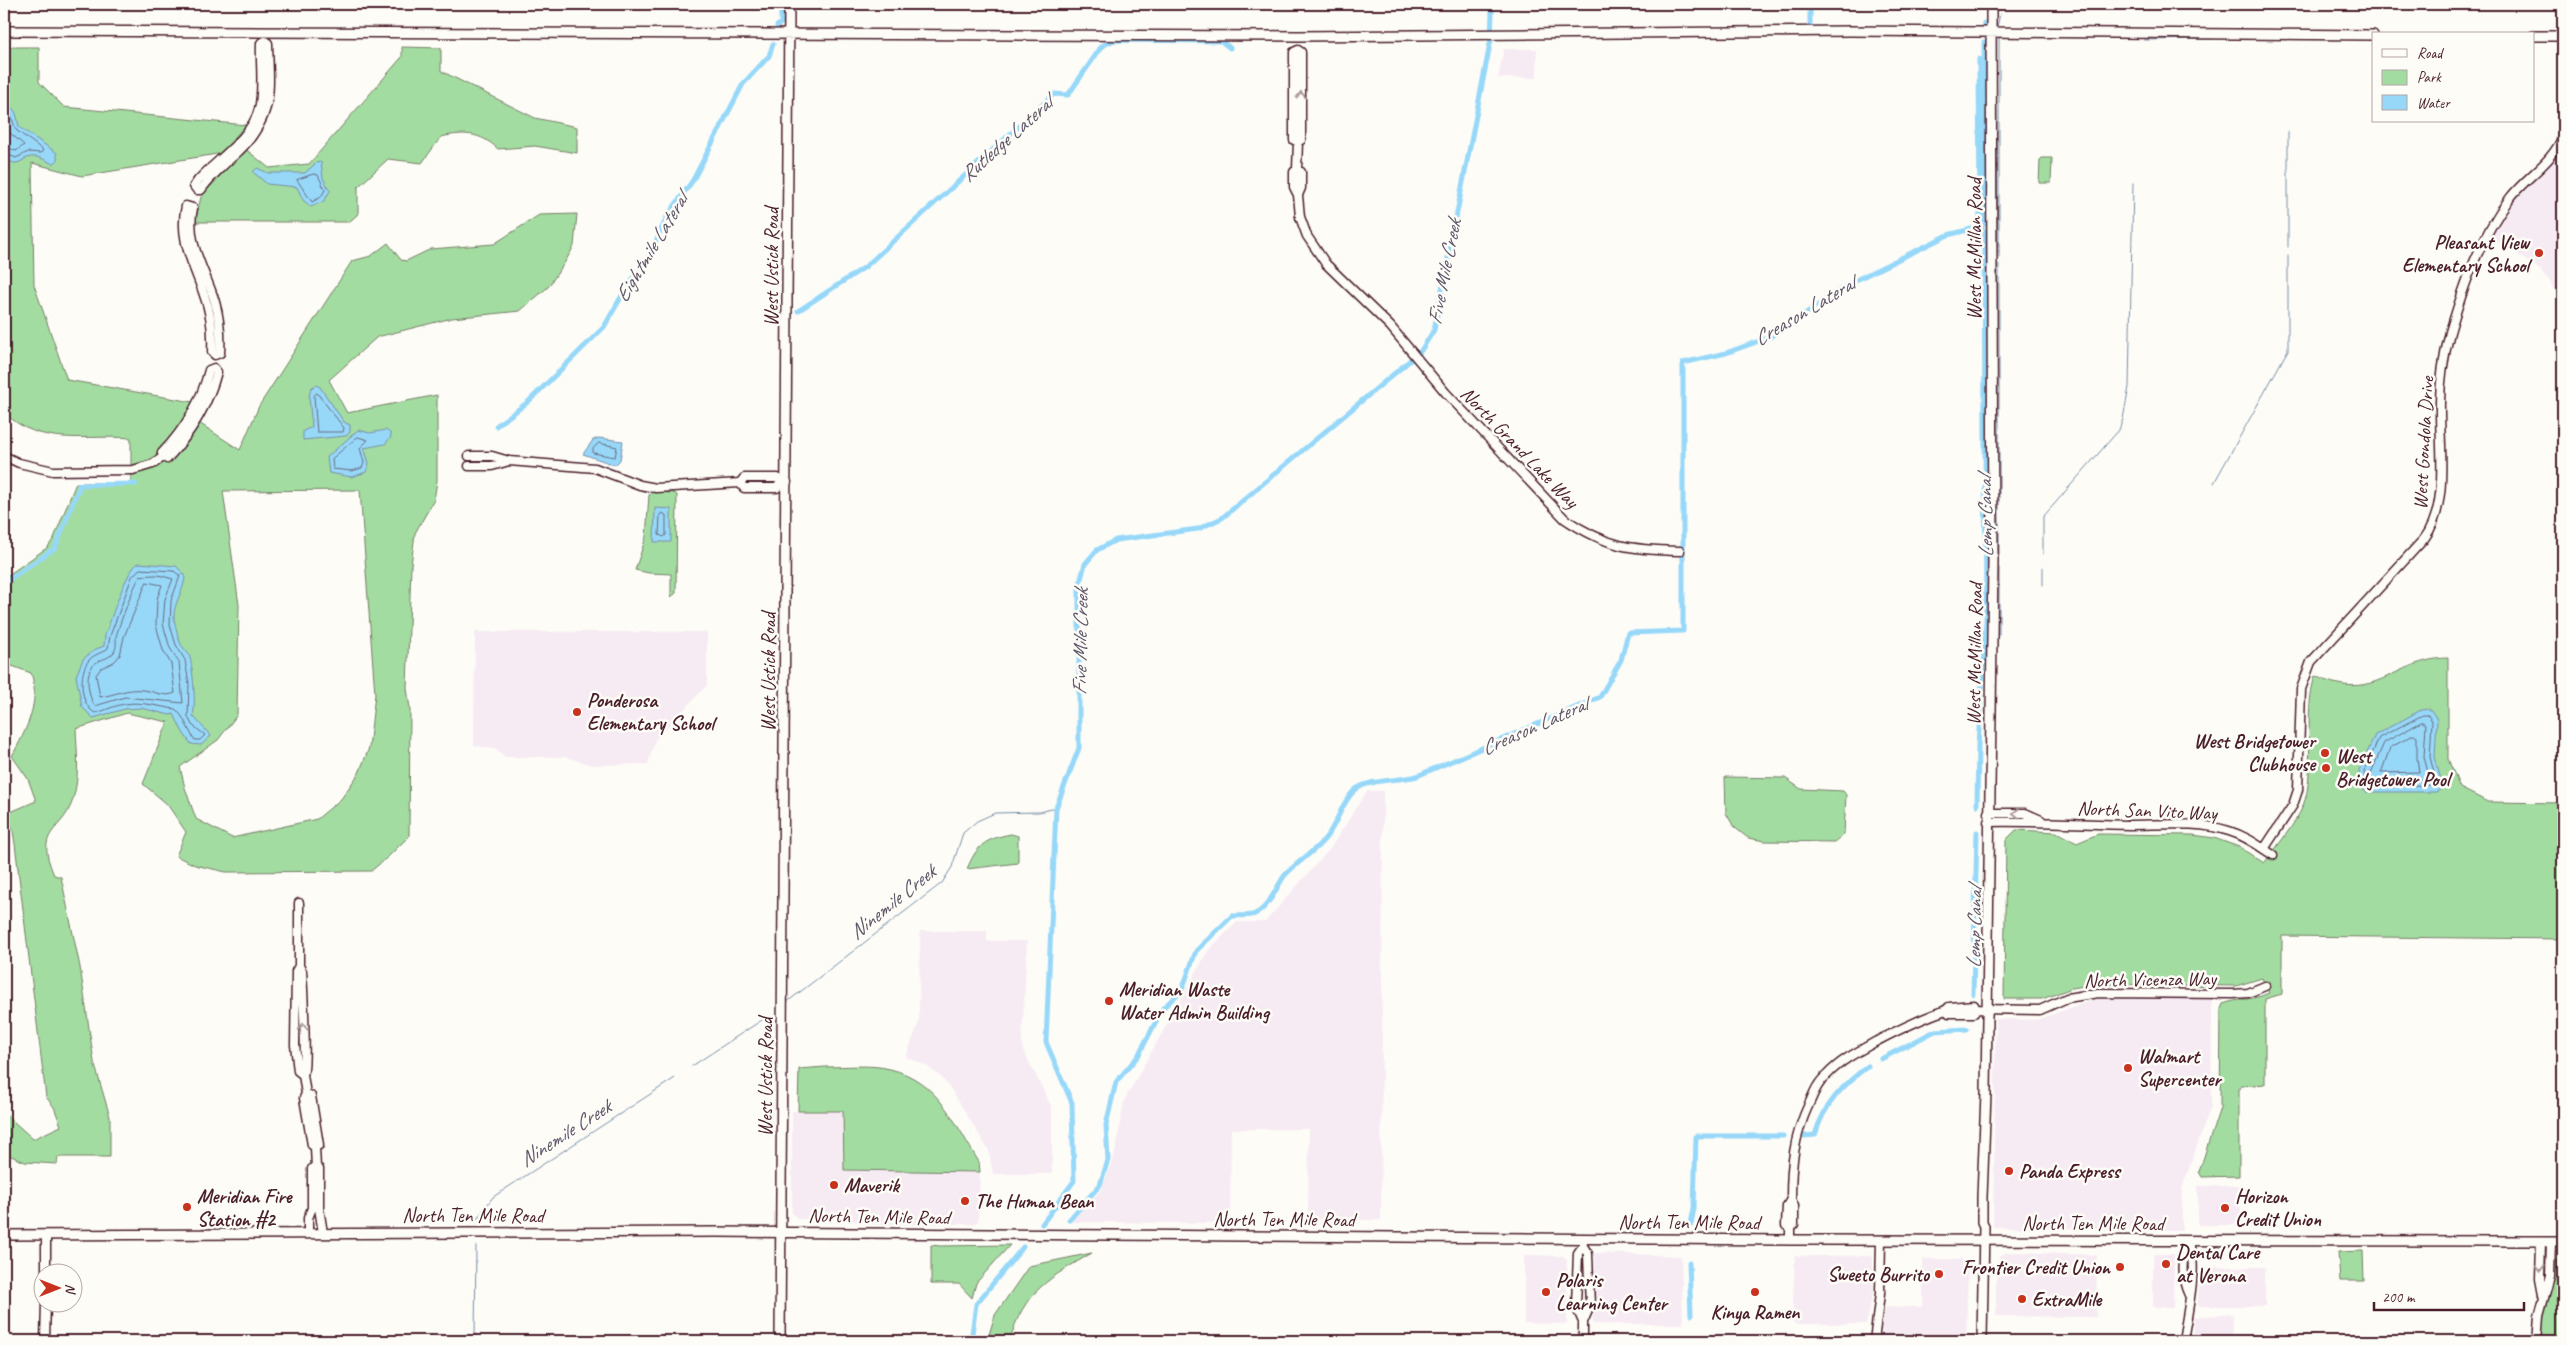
<svg xmlns="http://www.w3.org/2000/svg" width="2567" height="1345" viewBox="0 0 2567 1345" font-family="Caveat,sans-serif">
<style>
.built{fill:#f6eaf3}
.green{fill:#a3dca1;stroke:#767e66;fill-rule:evenodd}
.water{fill:#97d8f9;stroke:#788ea7}
.lines{fill:none;stroke-linecap:round;stroke-linejoin:round}
.shore{stroke:#69697d;stroke-width:1}
.stream{stroke:#788ea7;stroke-width:1}
.canal{stroke:#97d8f9;stroke-width:5}
.tertiary-casing{stroke:#4a1f2b;stroke-width:11}
.secondary-casing{stroke:#4a1f2b;stroke-width:12}
.primary-casing{stroke:#4a1f2b;stroke-width:12}
.tertiary{stroke:#fdfcf7;stroke-width:8}
.secondary{stroke:#fdfcf7;stroke-width:9}
.primary{stroke:#fdfcf7;stroke-width:9}
.oneway{stroke:#ac999b}
.poi-dot{fill:#c8321e;stroke:#fdfcf7;stroke-width:2}
.labels{text-anchor:middle;stroke-width:5;stroke-linejoin:round;paint-order:stroke}
.poi-label{font-size:20px;font-weight:bold;fill:#4a1f2b;stroke:#fdfcf7;text-anchor:start}
.street-label{font-size:20px;fill:#4a1f2b;stroke:#fdfcf7}
.water-label{font-size:21px;font-style:italic;fill:#615669;stroke:#fdfcf7}
</style>
<rect width="100%" height="100%" fill="#fdfcf7"/>
<filter id="ink" filterUnits="userSpaceOnUse"><feTurbulence type="fractalNoise" baseFrequency=".02" numOctaves="2"/><feDisplacementMap in="SourceGraphic" scale="10" xChannelSelector="R" yChannelSelector="G"/><feConvolveMatrix kernelMatrix="1 2 1 2 8 2 1 2 1" color-interpolation-filters="sRGB"/></filter>
<g filter="url(#ink)">
<path class="built" d="M1504,49h33v29h-39z
M2563,145v190h-4v-35l-9,-19 -11,-12 -49,-32 23,-35 36,-36z
M475,632h232v53l-52,55 -7,24 -56,1 -26,-8h-61l-10,-9 -21,-2z
M1367,791h16l-2,429 -73,-1 1,-90h-78l-1,94 -160,-1 31,-32 14,-36 9,-53 84,-150 29,-29h28l65,-73z
M920,931h67v10h40l-5,100 1,9 29,58v66h-59l-4,-23 -36,-59 -13,-16 -15,-11 -19,-8 13,-35z
M2099,998l113,1 -1,107 -29,82v42l-189,-3 3,-208 40,1z
M792,1111h51l1,59 136,2 -2,49 -5,3h-102l-28,-5h-45l-6,-6z
M2198,1186h43v39h-43z
M2006,1252l91,3 -1,62 -100,-1v-53l4,-7z
M1595,1253l86,3 2,68h-90z
M2153,1254h21l-1,54 -20,-1z
M1524,1255l39,1 4,4v64l-43,-1z
M1795,1256h78v37l-7,31h-71l-3,-3z
M1923,1259h38l7,6 -2,76h-84v-16l4,-18h37z
M2200,1267h65v39h-67z
M2233,1314l-1,27h-40l2,-24z"/>
<path class="green" d="M4,47h35v35l25,25 182,18 -13,14 36,29 40,-4 93,-107v-10l39,1v23l94,47 42,9v26l-42,-7 -37,3c-18,-17 -34,-17 -57,-12l-19,26 -34,-4 -30,28v27l-9,8h-154l6,-25 28,-31 -12,-12 -135,22 -50,-13 2,122 33,95 126,22 -6,13 53,35 19,-44 93,-145 19,-5 17,-13 13,17 5,1 25,-12 63,-5 45,-29 38,-1 -3,32 -9,16 -17,25 -28,24 -68,7 -75,19 -48,43 18,33 90,-18v86l-3,19 -19,33 -4,32 -4,123 3,21 -1,127 -20,20 -18,15 -145,1 -31,-7 -19,-9 10,-24 -19,-28 -24,-20 25,-62 -41,-9 -51,16c1,22 4,48 -3,70 -10,35 -40,28 -19,76l7,2 19,90 14,95 16,55v40h-52l-1,7 -32,-2 -21,-9v-40l29,26 28,-13 -7,-19 -8,-10 -31,-253 -2,-13 -7,-17 30,-13 -8,-22 -16,-23c14,-25 29,-55 19,-83l-27,-10v-85l44,-31 6,-9 22,-55h55v-45c-45,-4 -92,10 -127,-26zM360,490l15,204 -6,54 -10,25 -18,26 -24,20 -85,19 -36,-19 -11,-31 -5,-21 38,-27 19,-25 2,-110 -16,-114z
M2042,158h10l-1,25h-12l1,-23z
M653,492l21,1 3,2 -1,98 -5,4v-23l-22,-1 -14,-3 11,-33 3,-42z
M2448,658v101l12,29 28,14 75,1v136l-281,-3v58l-17,5v85l-24,2 -2,3v87l-37,1 -3,-5 21,-64 1,-99 2,-5c16,-6 28,-3 46,-11l-7,-15 -26,8 -140,-2 -24,4 -30,11h-38l2,-159 10,-10 40,2 21,11 21,-9 95,1 21,3 25,9 25,16c12,-15 32,-40 39,-57 14,-37 -1,-89 12,-130 62,29 77,-17 133,-18z
M1725,777l60,1 16,11 42,2 3,4 -2,39 -10,8 -69,-1 -17,-3 -14,-11 -8,-14z
M1011,834l7,2v27l-51,6c10,-24 18,-30 44,-35z
M825,1067c21,0 46,-3 65,2 48,11 65,55 89,93l1,10 -136,-2 -1,-59h-45l1,-42z
M931,1245l9,1 70,-1 -34,38 -4,15 -13,-14h-28z
M2363,1251l1,30h-24l-2,-29z
M2554,1251h9v90h-23c2,-31 13,-59 14,-90z
M1092,1253c-41,24 -70,39 -82,88h-23l8,-26 34,-49z"/>
<path class="water" d="M6,105c11,3 11,12 13,22l38,26v8l-4,3c-8,-4 -17,-10 -26,-6 -3,1 -7,5 -11,5 -16,2 -12,-45 -12,-56z
M321,162l2,16 7,13 -6,10 -13,6 -8,-7 -6,-13 -30,-3 -14,-12 4,-4 11,5h37l11,-10z
M316,385l4,2 24,35 6,3v7l-4,4 -43,4v-9l9,-4 -3,-30 2,-9z
M358,430l12,3 16,-3 4,3 1,4 -6,7 -21,4 5,15 -3,9 -14,5 -23,-4 -2,-16z
M599,438l24,3 -3,19 -5,5 -32,-11 10,-14z
M655,508l16,1v33h-17z
M139,563l37,3 9,9c0,17 -15,30 -10,49 1,5 3,12 5,18 2,6 9,10 10,16 3,11 6,47 3,58l18,20 -10,9 -10,-1 -9,-13 -8,-17 -4,1 -29,-7 -16,1 -32,9 -11,-11 -6,-31 7,-17 13,-10 8,-3 1,-11c6,-14 21,-67 34,-72z
M2430,709l7,10 -2,38 8,31 -7,4h-70l-6,-4 -1,-17 16,-36 46,-25z"/>
<g class="lines">
<path class="shore" d="M4,110l6,3 6,17 27,20 -2,3 -13,-1 -12,6 -12,-5
M4,116l6,17 14,12 -8,6 -12,-5
M314,174l4,1 7,15 -4,7 -9,5 -15,-22z
M317,393l27,35 -1,4h-26l-3,-36z
M358,437l10,3 -8,8 4,15 -2,5 -10,3 -19,-2 -1,-10z
M599,443l18,4 -2,10 -22,-4v-4z
M662,513l4,2v20l-2,2 -5,-2 1,-20z
M140,569l34,2 6,5 -9,25 -1,24 6,20 9,15 4,24 -1,33 4,8 13,10 -5,5h-5c-7,-9 -11,-25 -20,-31 -15,-2 -34,-8 -50,-5 -10,1 -20,7 -30,9 -15,-8 -17,-40 -6,-53 5,-6 14,-7 19,-12l2,-12 22,-59z
M158,575l15,4 -8,20 -2,25 7,24 9,14 4,41 -58,-6 -30,9c-5,-5 -9,-25 -6,-33 5,-16 18,-11 25,-21 3,-5 2,-10 2,-15 2,-10 18,-51 24,-61z
M147,582l15,3 -5,14 -1,26 7,25 8,14 4,29c-10,5 -21,-2 -32,-3 -16,-2 -28,5 -43,7l-4,-22 5,-7 13,-6 6,-7 4,-18z
M2423,715h5l4,6 -2,36 7,28 -71,1 -2,-14 15,-34z
M2422,722l4,2 -2,33 6,23h-58l-1,-7 13,-30z
M2414,735l3,2v21l2,14 -38,1 9,-25z"/>
<path class="stream" d="M1997,27l3,-13
M2144,40l69,-1
M1996,41l2,206
M2288,247v-115
M1999,251v7
M1999,252v-213l1,-2 126,1
M1999,264v290
M2214,483l74,-133v-95
M2043,554v-37l76,-87 4,-11 6,-32 4,-204
M1999,568v67
M2043,585v-18
M787,1002l155,-119 10,-16 11,-34 14,-12 18,-8 44,-1 17,-4
M692,1066l76,-50
M477,1219l16,-22 182,-119
M475,1341l1,-95"/>
<path class="canal" d="M1984,23v4
M777,26l4,-3v-19
M1810,27v-23
M1984,42l1,182
M1979,59l1,161
M798,311l67,-44 189,-173 14,1 34,-49 12,-6 107,1 9,7
M496,426l32,-24 76,-75 24,-42 20,-26 19,-42 26,-37 50,-96 26,-28 4,-12
M4,583l51,-35 25,-63 56,-1
M1977,805l1,-60 8,-124 -2,-390 -2,-3
M1973,994l4,-162
M1881,1059l54,-28 32,-2
M1805,1136l10,-1c9,-31 28,-50 53,-69
M1069,1220l31,-35 8,-25 -2,-35 10,-43 22,-26 25,-48 19,-18 14,-39 36,-35c7,-1 17,1 23,-2 15,-7 21,-27 30,-39 13,-14 31,-24 42,-39 11,-14 15,-35 28,-46 13,-11 44,-9 62,-14l183,-79 21,-37 7,-27 55,-2v-268l43,-10 44,-16 84,-56 94,-46 31,-8
M1042,1224l32,-43 -2,-78 -26,-61 10,-234 23,-60v-162l6,-22 12,-14 19,-10 82,-11 24,-11 198,-166 14,-22 57,-291 1,-28 3,-7
M1691,1224l3,-16 2,-72h87
M1689,1262l2,53
M971,1341l5,-37 47,-57"/>
<defs>
<path id="tertiary" d="M265,41l3,2c1,47 7,72 -29,108 -13,12 -28,24 -38,39h-4l-3,-4 5,-7c19,-20 53,-42 60,-70 5,-20 1,-45 2,-66z
M1297,169l1,-27 3,-2v-88l-3,-2 -4,2v88l4,2
M1297,169l4,3v16l-3,7 -4,-8v-15z
M1298,195l2,22 7,19 19,28 64,62 56,67 119,126c42,28 66,31 115,32
M186,206l7,2c-8,35 13,63 22,94 5,17 6,34 5,51l-5,2 -3,-3c1,-19 -1,-39 -8,-57 -10,-30 -26,-56 -18,-89z
M214,368l3,4c-9,34 -26,61 -50,87l-5,-6c23,-24 39,-51 47,-83z
M4,456l15,7 34,8 80,-1 20,-6 10,-7
M469,456h23l17,5 86,7 45,17 16,3 84,-5
M469,466h23l17,-5
M781,482l-4,6h-33l-4,-5 4,-5h34l3,4h6
M1988,813h37l16,7
M1988,822c48,-1 95,2 142,3 32,0 68,-4 99,6 17,5 30,15 44,24
M2264,849l29,-44 5,-15 3,-101 10,-27 113,-123c26,-34 15,-94 16,-136 0,-23 4,-48 10,-71 14,-47 30,-95 60,-134 17,-22 42,-35 53,-62
M299,903v63
M1976,1009l-2,-4 -25,2 -3,3 3,3h25l2,-4 64,1 27,-12 31,-5 135,1 15,-1 17,-7
M303,1075c4,-9 0,-88 -1,-104l-3,-5 -3,5 -1,74 3,26 5,4 3,19 -2,4 8,47 3,2
M306,1094l5,2 8,49 -4,2 1,21 3,1v39l4,25
M1791,1199c0,-35 3,-63 18,-95 5,-11 9,-22 18,-29 14,-15 32,-24 50,-34 23,-12 45,-23 69,-31
M308,1233v-15l4,-10v-39l4,-1
M1790,1240v-14l-4,-1 1,-19 4,-7 3,7v19l-4,1
M2541,1241l-1,38 3,16
M46,1272v-37
M1583,1322l7,-16 -2,-52 -5,-8 -5,7 -2,53 7,16v19
M45,1341l1,-39
M1874,1341l6,-47 1,-54
M2183,1341c3,-22 16,-78 6,-95 -10,13 -7,34 0,49
M2537,1341l2,-25 11,-40 1,-35"/>
<path id="secondary" d="M4,31l1294,5 552,-5 523,4
M2533,36h30
M780,1341l9,-1337
M1982,1341l2,-115 -2,-4v-25l4,-103 7,-532 -2,-558"/>
<path id="primary" d="M4,1235l713,-3 1073,8 773,1"/>
</defs>
<use href="#tertiary" class="tertiary-casing"/>
<use href="#secondary" class="secondary-casing"/>
<use href="#primary" class="primary-casing"/>
<use href="#tertiary" class="tertiary"/>
<use href="#secondary" class="secondary"/>
<use href="#primary" class="primary"/>
</g>
<defs><path id="oneway-chevron" d="M-2-3.5L2.5 0L-2 3.5" fill="none" stroke-width="1.6" stroke-linecap="round" stroke-linejoin="round" transform="scale(1.25)"/></defs>
<g class="oneway">
<use href="#oneway-chevron" transform="translate(1301 95) rotate(-90)"/>
<use href="#oneway-chevron" transform="translate(2016 813) rotate(-179)"/>
<use href="#oneway-chevron" transform="translate(303 1027) rotate(-90)"/>
<use href="#oneway-chevron" transform="translate(2540 1268) rotate(90)"/>
</g>
</g>
<g class="poi-dot">
<circle cx="2539" cy="253" r="5"/>
<circle cx="577" cy="712" r="5"/>
<circle cx="2325" cy="753" r="5"/>
<circle cx="2326" cy="768" r="5"/>
<circle cx="1109" cy="1001" r="5"/>
<circle cx="2128" cy="1068" r="5"/>
<circle cx="2009" cy="1171" r="5"/>
<circle cx="834" cy="1185" r="5"/>
<circle cx="965" cy="1201" r="5"/>
<circle cx="187" cy="1207" r="5"/>
<circle cx="2225" cy="1208" r="5"/>
<circle cx="2166" cy="1264" r="5"/>
<circle cx="2120" cy="1267" r="5"/>
<circle cx="1939" cy="1274" r="5"/>
<circle cx="1546" cy="1292" r="5"/>
<circle cx="1755" cy="1292" r="5"/>
<circle cx="2022" cy="1299" r="5"/>
</g>
<g class="labels">
<g class="poi-label">
<text x="2529" y="249" text-anchor="end">Pleasant View<tspan x="2529" dy="23">Elementary School</tspan></text>
<text x="587" y="707">Ponderosa<tspan x="587" dy="23">Elementary School</tspan></text>
<text x="2315" y="748" text-anchor="end">West Bridgetower<tspan x="2315" dy="23">Clubhouse</tspan></text>
<text x="2336" y="763">West<tspan x="2336" dy="23">Bridgetower Pool</tspan></text>
<text x="1119" y="996">Meridian Waste<tspan x="1119" dy="23">Water Admin Building</tspan></text>
<text x="2138" y="1063">Walmart<tspan x="2138" dy="23">Supercenter</tspan></text>
<text x="2019" y="1178">Panda Express</text>
<text x="844" y="1192">Maverik</text>
<text x="197" y="1203">Meridian Fire<tspan x="197" dy="23">Station #2</tspan></text>
<text x="2235" y="1203">Horizon<tspan x="2235" dy="23">Credit Union</tspan></text>
<text x="975" y="1208">The Human Bean</text>
<text x="2176" y="1259">Dental Care<tspan x="2176" dy="23">at Verona</tspan></text>
<text x="2110" y="1274" text-anchor="end">Frontier Credit Union</text>
<text x="1929" y="1281" text-anchor="end">Sweeto Burrito</text>
<text x="1556" y="1287">Polaris<tspan x="1556" dy="23">Learning Center</tspan></text>
<text x="2032" y="1306">ExtraMile</text>
<text x="1755" y="1319" text-anchor="middle">Kinya Ramen</text>
</g>
<g class="street-label">
<text transform="translate(1974 249) rotate(-90)" y="7">West McMillan Road</text>
<text transform="translate(771 267) rotate(-90)" y="7">West Ustick Road</text>
<text transform="translate(2423 443) rotate(-87)" y="7">West Gondola Drive</text>
<text transform="translate(1520 447) rotate(46)" y="7">North Grand Lake Way</text>
<text transform="translate(1974 654) rotate(-89)" y="7">West McMillan Road</text>
<text transform="translate(768 672) rotate(-90)" y="7">West Ustick Road</text>
<text transform="translate(2147 810) rotate(2)" y="7">North San Vito Way</text>
<text transform="translate(2150 979) rotate(-1)" y="7">North Vicenza Way</text>
<text transform="translate(765 1077) rotate(-90)" y="7">West Ustick Road</text>
<text x="473" y="1222">North Ten Mile Road</text>
<text transform="translate(879 1216) rotate(1)" y="7">North Ten Mile Road</text>
<text x="1284" y="1226">North Ten Mile Road</text>
<text x="1689" y="1229">North Ten Mile Road</text>
<text x="2093" y="1230">North Ten Mile Road</text>
</g>
<g class="water-label">
<text transform="translate(1006 139) rotate(-42)" y="7">Rutledge Lateral</text>
<text transform="translate(651 248) rotate(-59)" y="7">Eightmile Lateral</text>
<text transform="translate(1444 272) rotate(-79)" y="7">Five Mile Creek</text>
<text transform="translate(1804 311) rotate(-31)" y="7">Creason Lateral</text>
<text transform="translate(1985 517) rotate(-91)" y="7">Lemp Canal</text>
<text transform="translate(1080 642) rotate(-89)" y="7">Five Mile Creek</text>
<text transform="translate(1534 726) rotate(-24)" y="7">Creason Lateral</text>
<text transform="translate(892 902) rotate(-39)" y="7">Ninemile Creek</text>
<text transform="translate(1974 928) rotate(-89)" y="7">Lemp Canal</text>
<text transform="translate(565 1133) rotate(-33)" y="7">Ninemile Creek</text>
</g>
</g>
<rect width="2567" height="1345" fill="none" stroke="#fdfcf7" stroke-width="20"/>
<rect x="10" y="10" width="2547" height="1325" fill="none" stroke="#4a1f2b" stroke-width="2" filter="url(#ink)"/>
<rect x="2372" y="32" width="162" height="90" fill="#fdfcf7" stroke="#b5a4a5"/>
<rect x="2382" y="49" width="25" height="8" fill="#fdfcf7" stroke="#b5a4a5"/>
<text x="2417" y="58" font-size="15" fill="#4a1f2b">Road</text>
<rect x="2382" y="70" width="25" height="15" fill="#a3dca1" stroke="#b5a4a5"/>
<text x="2417" y="82" font-size="15" fill="#4a1f2b">Park</text>
<rect x="2382" y="95" width="25" height="15" fill="#97d8f9" stroke="#b5a4a5"/>
<text x="2417" y="108" font-size="15" fill="#4a1f2b">Water</text>
<g transform="translate(58 1288) rotate(90)"><circle r="24" fill="#fdfcf7" stroke="#b5a4a5"/>
<path d="M0-4L9 19L0 12L-9 19Z" fill="#c8321e"/>
<text y="-8" font-size="14" font-weight="bold" text-anchor="middle" fill="#4a1f2b">N</text>
</g>
<path d="M2374 1302v8h150v-8" fill="none" stroke="#4a1f2b" stroke-width="2.5"/>
<text x="2382" y="1302" font-size="15" fill="#4a1f2b" stroke="#fdfcf7" stroke-width="4" paint-order="stroke">200 m</text>
</svg>
